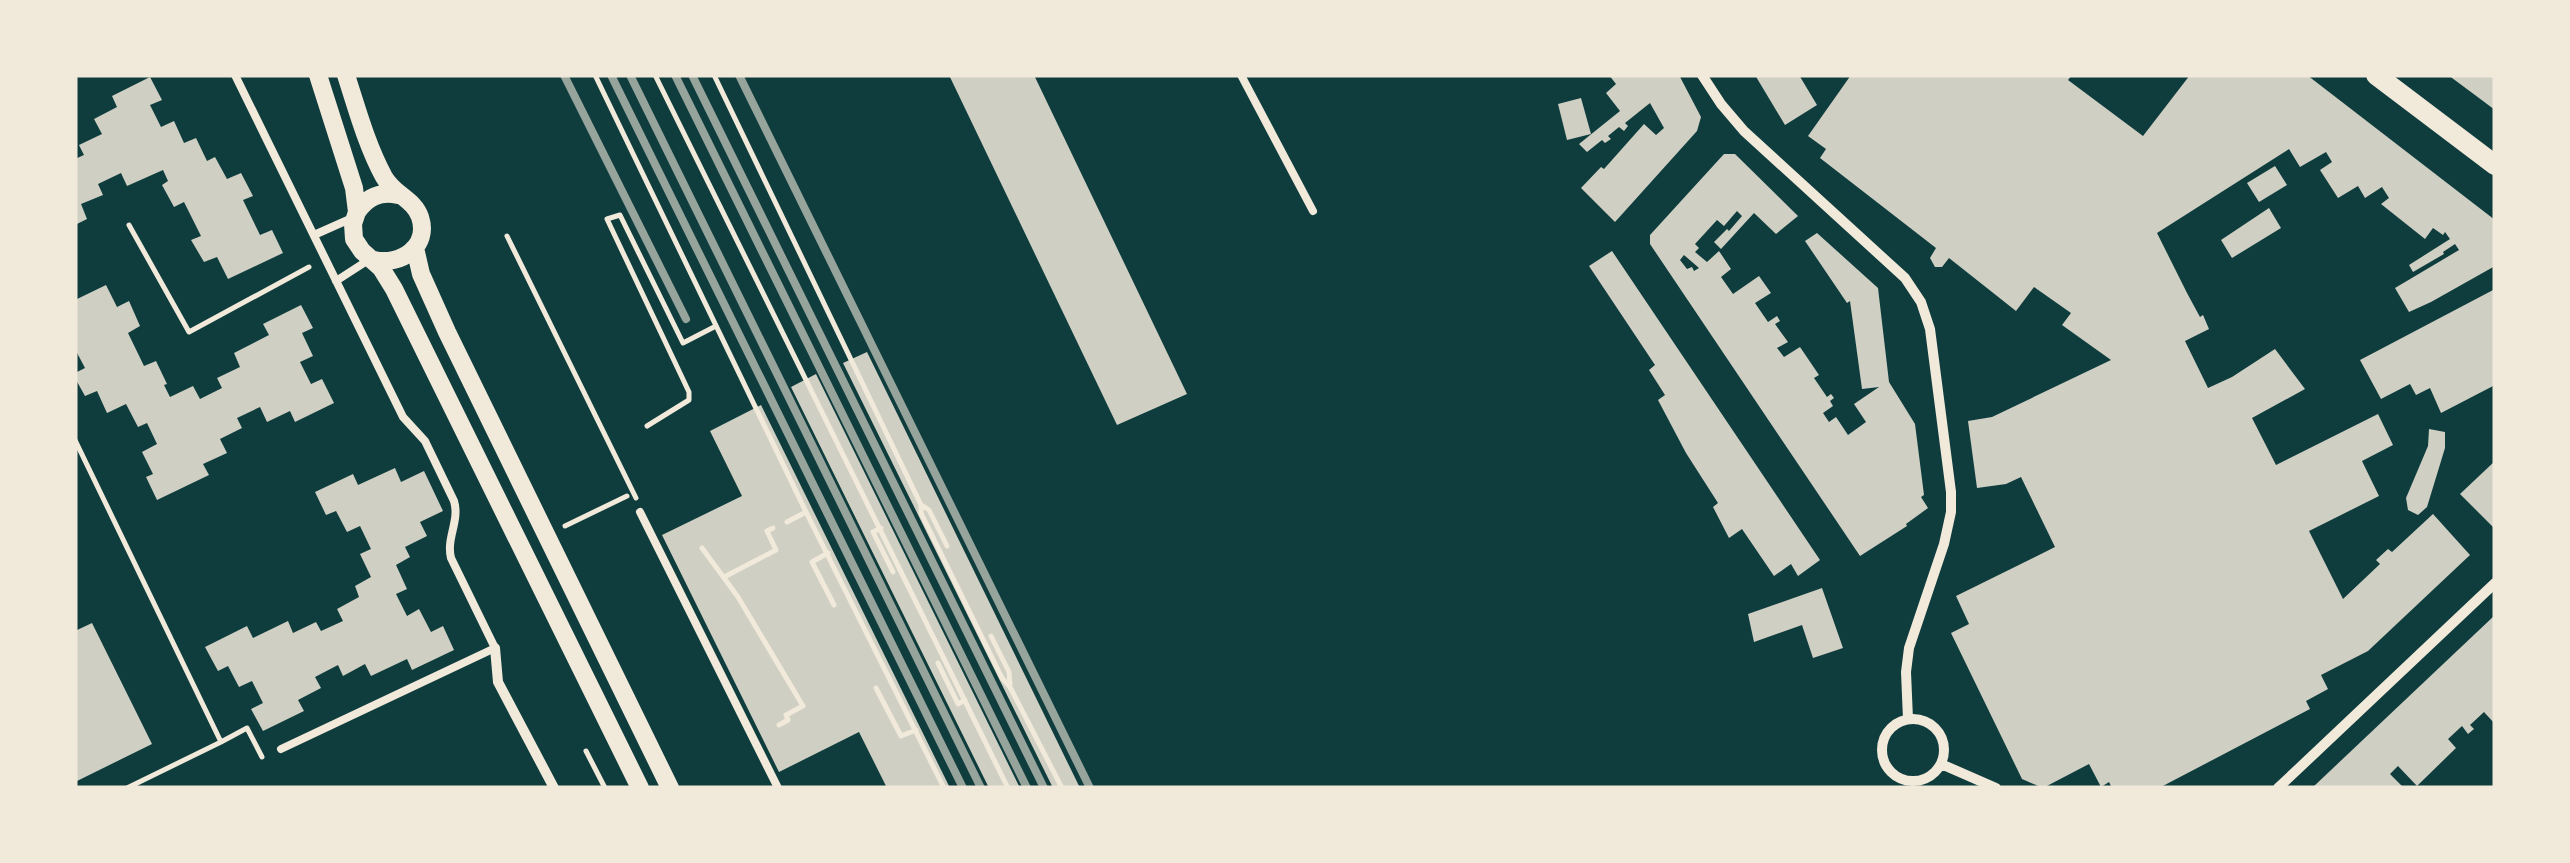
<svg xmlns="http://www.w3.org/2000/svg" width="2570" height="863" viewBox="0 0 2570 863" font-family="'Archivo Narrow',sans-serif">
<style>
.building{fill:#cfcfc3;fill-rule:evenodd}
.lines{fill:none;stroke-linecap:round;stroke-linejoin:round}
.path{stroke:#f1e9da;stroke-width:5}
.service{stroke:#f1e9da;stroke-width:8}
.minor{stroke:#f1e9da;stroke-width:10}
.tertiary{stroke:#f1e9da;stroke-width:18}
.secondary{stroke:#f1e9da;stroke-width:20}
.rail{stroke:#97a49c;stroke-width:8}
</style>
<rect width="100%" height="100%" fill="#0f3d3e"/>
<path class="building" d="M949,75h85l153,319 -70,31z
M1609,75h70l22,42 -4,14 -82,91 -34,-34 20,-21 3,2 40,-45 12,11 8,-7 -14,-25 -25,20 3,3 -4,5 -5,-4 -11,9 3,3 -6,4 -3,-3 -15,12 -8,-8 41,-33 -14,-18 10,-9z
M1755,75h44l18,30 -32,20z
M1851,75h221l-4,5 75,56 47,-61h117l188,145v46l-64,36 -22,10 -14,-24 64,-38 -4,-6 -12,8 1,2 -31,18 -4,-7 41,-26 -5,-7 -2,3 -10,-7 -8,11 -44,-35 8,-6 -7,-11 -17,11 -7,-12 -20,12 -18,-28 12,-8 -6,-10 -26,15 -11,-18 -132,84 30,60 13,24 3,-2 6,14 -24,12 23,47 24,-11 43,-28 30,40 -53,29 24,47 102,-51 15,31 -31,16 17,35 -70,35 34,68 37,-35 -4,-4 12,-11 4,3 41,-38 37,41 -102,96 -47,24 7,14 -22,12 4,8 -151,79h-19l-1,-2 -5,2h-22l-3,-6 -8,5 -12,-23 -46,24 -21,-9 -71,-146 18,-9 -13,-28 99,-49 -34,-70 -15,7 -29,4 -9,-67 24,-4 119,-57 -49,-35 9,-12 -37,-26 -18,24 -67,-53 -7,9h-7l-5,-9 6,-10 -116,-90 6,-9 -18,-13z
M2448,75h47v35l-16,-12z
M150,77l12,23 -12,5 11,22 13,-6 10,22 12,-5 11,23 8,-4 12,22 14,-6 12,23 -10,4 17,35 12,-5 11,23 -55,26 -11,-22 -13,5 -13,-22 10,-4 -17,-34 -10,5 -12,-22 6,-4 -5,-11 -36,16 -6,-13 -23,11 5,11 -22,9 6,15 -12,6v-66l9,-4 -5,-10 23,-11 -8,-15 23,-12 -5,-11z
M1581,98l10,36 -24,6 -9,-36z
M1724,154h11l63,62 -22,18 -22,-21 -33,36 -7,-7 13,-13 2,2 13,-15 -5,-5 -13,15 -7,-6 -22,24 4,4 -4,4 12,10 12,-11 12,18 -10,8 12,17 26,-18 12,17 -16,10 13,19 9,-6 3,5 -5,3 13,18 -11,6 7,9 16,-10 19,28 -5,3 13,19 4,-3 3,4 -4,3 3,5 -10,7 6,9 7,-5 12,18 18,-13 -12,-18 25,-17 -17,2 -12,-88 -3,2 -42,-62 12,-8 61,55 11,94 26,42 9,71 -3,2 7,11 -22,16 1,2 -47,30 -210,-312v-9zM1684,255l15,13 -5,3 -2,-4 -5,2 -7,-9z
M2275,166l12,19 -28,17 -12,-19z
M2269,208l12,20 -49,30 -11,-18z
M1612,251l208,309 -22,16 -7,-12 -17,12 -32,-47 -13,9 -16,-31 5,-4 -32,-50 -28,-53 7,-5 -16,-25 6,-5 -66,-99z
M106,285l11,22 12,-6 11,25 -12,7 16,33 12,-5 11,23 -3,1 6,12 23,-11 7,13 22,-11 -5,-10 23,-11 -6,-14 35,-18 -6,-11 38,-19 12,23 -11,5 11,23 -13,6 11,22 11,-5 12,24 -39,19 -5,-11 -23,11 -7,-15 -23,11 5,10 -22,11 7,14 -24,11 6,11 -52,25 -11,-23 7,-3 -11,-22 15,-8 -10,-21 -9,4 -12,-23 -19,9 -10,-22 -12,5 -10,-18v-5l10,-5 -10,-19v-49z
M2495,289v96l-54,28 -11,-25 -14,7 -6,-11 -29,15 -21,-39z
M867,352l213,436h-27l-210,-425z
M816,374l204,414h-31l-198,-401z
M761,405l189,383h-63l-28,-56 -80,40 -117,-237 80,-39 -32,-65z
M2429,429l16,3v16l-18,59 -9,8 -10,-5 -2,-12 22,-52z
M2495,461v68l-35,-35z
M395,468l6,14 23,-11 19,40 -23,11 7,14 -22,11 5,10 -14,8 11,24 -11,5 11,22 12,-7 12,23 12,-6 11,24 -42,20 -5,-11 -36,17 -6,-12 -22,12 -5,-11 -23,12 6,11 -23,12 6,11 -41,20 -12,-22 12,-6 -11,-22 -13,6 -11,-21 -10,5 -13,-24 42,-21 6,12 35,-17 5,12 23,-11 5,9 22,-10 -6,-12 22,-12 -4,-11 16,-9 -11,-23 11,-5 -11,-23 -13,6 -11,-21 -10,4 -11,-23 38,-18 5,11z
M1822,588l21,60 -30,10 -11,-33 -48,17 -6,-28z
M2495,615v109l-11,-12 -14,13 4,4 -6,5 -6,-8 -14,13 8,9 -39,38 -19,-20 -8,8 14,14h-92z
M92,623l60,121 -77,38v-151z"/>
<g class="lines">
<path class="path" d="M595,75l211,437 138,276
M655,75l353,713
M714,75l207,430v8l81,165 8,9 52,101
M129,225l60,107 120,-65
M507,236l129,262
M647,426l42,-26v-8l-82,-173 13,-4 63,128 33,-17
M75,440l146,302 -94,46
M923,506l6,4 18,36
M787,522l19,-10
M565,526l62,-30
M881,528l-8,4 20,40
M702,548l36,49 65,109 -17,9 2,5 -9,5
M828,553l-16,9 22,43
M724,577l52,-27 -9,-19 6,-3
M991,636l18,36 1,12
M938,663l20,41 7,-4
M876,688l25,48 15,-6
M221,742l26,-14 15,29
M586,751l19,37"/>
<path class="service" d="M235,75l168,342 22,24 29,60c6,20 -8,37 -3,57l44,90 -214,101
M1241,75l72,136
M314,235l36,-16
M336,281l34,-22
M640,512l138,276"/>
<path class="minor" d="M1702,75l19,29 23,27 161,147 16,24 9,27 21,163v20l-7,32 -35,104 -3,24 2,47
M495,648l3,34 56,106
M1882 750a31 31 0 1 1 62 0a31 31 0 1 1-62 0Z
M1941,764l55,24
M2278,788l217,-205"/>
<path class="tertiary" d="M318,75l36,113 3,24 -4,12 1,15 8,12 19,17 13,21 246,499
M346,75c11,34 21,71 38,102 10,18 30,22 36,40 10,30 -20,49 -46,43
M357,212c10,-15 23,-21 41,-17
M415,248l6,26 26,58 223,456"/>
<path class="secondary" d="M2376,75l119,90"/>
<path class="rail" d="M564,75l122,244
M611,75l352,713
M630,75l351,713
M675,75l352,713
M692,75l352,713
M739,75l351,713"/>
</g>
<rect width="2570" height="863" fill="none" stroke="#f1e9da" stroke-width="155"/>
</svg>
